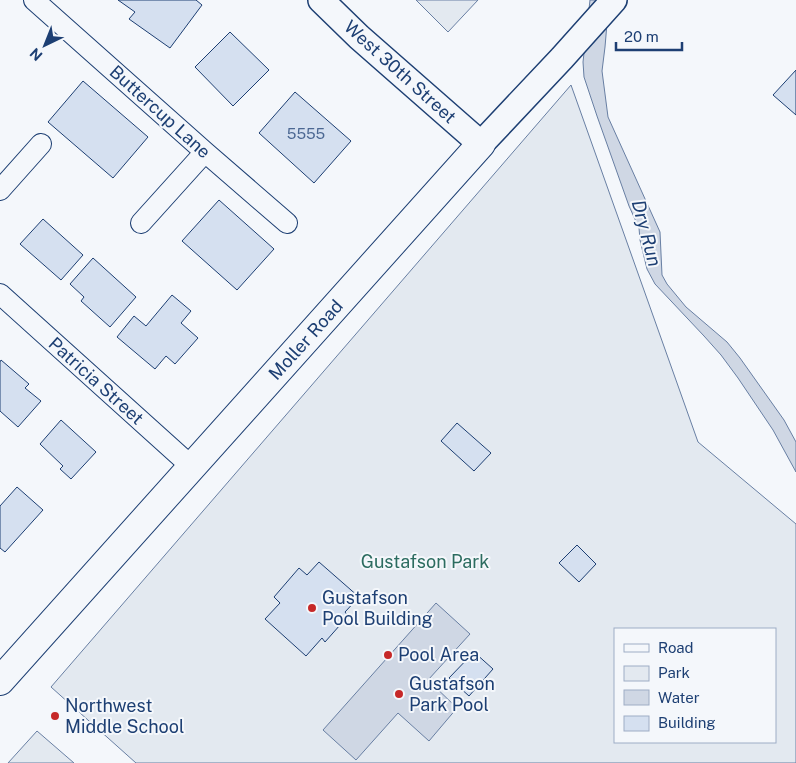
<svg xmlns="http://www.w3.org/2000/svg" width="796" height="763" viewBox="0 0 796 763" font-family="'Public Sans',sans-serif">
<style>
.green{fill:#e3e9f0;stroke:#687fa3;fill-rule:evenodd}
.water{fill:#cfd7e4;stroke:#687fa3}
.building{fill:#d5e0f0;stroke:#1d3f73}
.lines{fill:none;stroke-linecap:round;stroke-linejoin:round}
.minor-casing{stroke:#1d3f73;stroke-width:22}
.tertiary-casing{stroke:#1d3f73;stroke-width:28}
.secondary-casing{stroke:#1d3f73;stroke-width:30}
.minor{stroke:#f4f7fb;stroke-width:20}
.tertiary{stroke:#f4f7fb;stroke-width:25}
.secondary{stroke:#f4f7fb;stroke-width:28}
.poi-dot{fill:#c62828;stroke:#f4f7fb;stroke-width:2}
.labels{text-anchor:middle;stroke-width:4;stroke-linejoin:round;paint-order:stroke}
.number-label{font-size:15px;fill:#4b6792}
.street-label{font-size:18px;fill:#1d3f73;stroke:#f4f7fb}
.park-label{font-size:18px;fill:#2c6c60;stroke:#f4f7fb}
.poi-label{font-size:18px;fill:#1d3f73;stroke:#f4f7fb;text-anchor:start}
.water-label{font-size:19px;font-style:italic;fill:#1d3f73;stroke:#f4f7fb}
</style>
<rect width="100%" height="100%" fill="#f4f7fb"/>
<path class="green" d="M416,0h62l-30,32z
M571,85l127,357 98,82v239h-660l-85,-76zM615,629h160v113h-160z
M37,731l37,32h-66z"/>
<path class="water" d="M590,0h19l-4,47 -3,24 6,46 52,115 2,43 5,9 19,23 41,35 13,16 44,62 12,22v30l-23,-42 -35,-52 -17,-23 -17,-19 -49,-52 -8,-15 -7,-29 -1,-12 -10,-22 -32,-90 -13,-39 -1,-15z
M436,603l34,31 -42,46 29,28 -28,33 -31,-28 -42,47 -33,-30z"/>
<path class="building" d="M118,0h78l6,5 -32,43 -41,-29 6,-7z
M230,32l39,38 -36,36 -38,-39z
M796,70v45l-23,-20z
M83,81l65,56 -35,41 -65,-56z
M295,92l56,49 -37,42 -55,-50z
M219,200l55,49 -37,41 -55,-49z
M43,219l40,36 -22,25 -41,-36z
M93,258l43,39 -26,30 -29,-26 3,-4 -14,-13z
M172,295l19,16 -10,12 17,15 -23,26 -9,-8 -11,13 -38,-32 17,-21 12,10z
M1,360l28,24 -4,4 16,13 -23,26 -18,-16v-49z
M61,420l35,32 -25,27 -11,-10 3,-3 -23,-22z
M457,423l34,30 -17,18 -33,-30z
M17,487l26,23 -38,42 -5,-4v-42z
M577,545l19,19 -17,18 -20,-19z
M319,562l40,35 -14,15 3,4 -23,26 -3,-4 -16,18 -41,-37 15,-16 -6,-6 25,-29 8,7z
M474,652l19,17 -24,27 -20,-18z"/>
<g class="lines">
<defs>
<path id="minor" d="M34,0l171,152 82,71
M0,190l41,-46
M141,223l64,-71
M0,294l192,173"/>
<path id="tertiary" d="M321,0l38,37 122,107 81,-86 52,-58"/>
<path id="secondary" d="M0,681l481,-537"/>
</defs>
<use href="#minor" class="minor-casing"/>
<use href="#tertiary" class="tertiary-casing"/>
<use href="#secondary" class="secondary-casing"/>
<use href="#minor" class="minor"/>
<use href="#tertiary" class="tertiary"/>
<use href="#secondary" class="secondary"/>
</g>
<g class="poi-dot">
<circle cx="312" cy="608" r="5"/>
<circle cx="388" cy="655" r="5"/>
<circle cx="399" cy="694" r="5"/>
<circle cx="55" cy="716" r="5"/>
</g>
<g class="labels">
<g class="number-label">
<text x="306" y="139">5555</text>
</g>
<g class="street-label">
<text transform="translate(400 72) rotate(42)" y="6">West 30th Street</text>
<text transform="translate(160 112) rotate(42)" y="6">Buttercup Lane</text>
<text transform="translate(306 340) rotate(-48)" y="6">Moller Road</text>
<text transform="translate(96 381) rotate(42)" y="6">Patricia Street</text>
</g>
<g class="park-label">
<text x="425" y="568">Gustafson Park</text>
</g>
<g class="poi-label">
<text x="322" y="604">Gustafson<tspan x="322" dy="21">Pool Building</tspan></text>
<text x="398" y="661">Pool Area</text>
<text x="409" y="690">Gustafson<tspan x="409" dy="21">Park Pool</tspan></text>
<text x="65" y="712">Northwest<tspan x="65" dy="21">Middle School</tspan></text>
</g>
<g class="water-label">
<text transform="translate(647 233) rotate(75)" y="7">Dry Run</text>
</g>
</g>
<rect x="614" y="628" width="162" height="115" fill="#f4f7fb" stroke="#9eadc5"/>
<rect x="624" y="644" width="25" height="8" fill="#f4f7fb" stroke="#9eadc5"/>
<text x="658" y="653" font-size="15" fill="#1d3f73">Road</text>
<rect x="624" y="666" width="25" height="15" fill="#e3e9f0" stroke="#9eadc5"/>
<text x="658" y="678" font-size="15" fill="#1d3f73">Park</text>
<rect x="624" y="690" width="25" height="15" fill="#cfd7e4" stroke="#9eadc5"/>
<text x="658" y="703" font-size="15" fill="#1d3f73">Water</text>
<rect x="624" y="716" width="25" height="15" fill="#d5e0f0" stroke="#9eadc5"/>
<text x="658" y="728" font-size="15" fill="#1d3f73">Building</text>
<g transform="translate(45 45) rotate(223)" stroke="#f4f7fb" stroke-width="4" paint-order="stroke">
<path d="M0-4L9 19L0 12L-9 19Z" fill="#1d3f73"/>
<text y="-8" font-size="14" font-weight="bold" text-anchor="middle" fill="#1d3f73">N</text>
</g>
<path d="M616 42v8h66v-8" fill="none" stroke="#1d3f73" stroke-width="2.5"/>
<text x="624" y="42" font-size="15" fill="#1d3f73" stroke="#f4f7fb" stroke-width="4" paint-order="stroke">20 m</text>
</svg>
